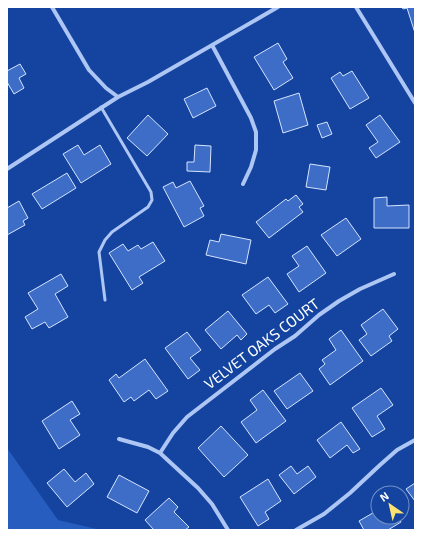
<svg xmlns="http://www.w3.org/2000/svg" width="422" height="537" viewBox="0 0 422 537" font-family="'Exo 2',sans-serif">
<style>
.green{fill:#275dbe}
.building{fill:#3d6dc7;stroke:#d5e4fd}
.lines{fill:none;stroke-linecap:round;stroke-linejoin:round}
.lane{stroke:#adc6f4;stroke-width:3}
.street{stroke:#adc6f4;stroke-width:4}
.labels{text-anchor:middle;stroke-width:3;stroke-linejoin:round;paint-order:stroke}
.street-label{font-size:15px;fill:#fff;stroke:#1444a0}
</style>
<rect width="100%" height="100%" fill="#1444a0"/>
<path class="green" d="M7,448l51,72 43,10h-94z"/>
<path class="building" d="M402,7h13v26l-8,-25 -4,1z
M278,43l9,16 -4,3 10,16 -19,12 -20,-33z
M20,64l6,10 -7,4 5,10 -10,6 -7,-12v-11z
M352,71l17,27 -19,11 -19,-31 9,-6 3,4z
M207,88l9,18 -23,12 -9,-19z
M299,93l9,32 -25,8 -9,-32z
M148,115l20,19 -21,22 -20,-18z
M380,115l20,27 -24,16 -7,-10 9,-6 -12,-17z
M327,122l5,12 -10,4 -5,-13z
M78,145l6,10 16,-10 11,19 -30,19 -18,-29z
M195,145l16,1 -1,26 -23,-1v-9h7z
M310,164l20,3 -4,23 -20,-3z
M67,173l9,15 -34,21 -10,-15z
M190,181l14,25 -4,2 4,8 -20,11 -21,-40 10,-5 3,6z
M296,195l7,9 -4,3 4,5 -34,26 -13,-16 30,-23 2,2z
M387,197v9l22,-1v23h-35v-30z
M19,201l9,17 -5,3 2,4 -18,10v-27z
M346,218l15,21 -24,17 -16,-21z
M221,234l30,6 -5,24 -40,-9 4,-15 9,2z
M153,242l12,19 -26,16 4,6 -11,7 -23,-37 14,-9 5,7 10,-6 3,4z
M307,246l19,27 -27,19 -12,-18 12,-8 -7,-10z
M61,274l7,12 -13,8 13,23 -19,11 -4,-6 -13,7 -7,-12 13,-8 -10,-16z
M268,277l20,27 -13,9 -6,-8 -13,9 -14,-19z
M383,309l15,20 -9,7 3,5 -21,15 -12,-16 8,-6 -6,-9z
M228,311l19,23 -6,6 -4,-5 -16,14 -16,-19z
M341,330l22,31 -33,24 -11,-16 6,-5 -3,-4 14,-10 -7,-11z
M187,332l14,18 -11,8 10,12 -12,9 -23,-31z
M145,359l23,32 -12,8 -7,-9 -15,11 -3,-4 -7,5 -15,-22 7,-6 3,4z
M300,373l13,18 -26,18 -13,-18z
M381,388l12,17 -16,11 8,13 -13,8 -20,-29z
M263,390l23,31 -30,22 -15,-21 16,-12 -7,-10z
M72,401l8,13 -10,6 10,15 -21,14 -17,-28z
M341,422l19,27 -7,4 -6,-8 -17,13 -13,-18z
M221,426l27,29 -24,22 -26,-29z
M291,466l6,8 11,-8 8,11 -22,17 -15,-19z
M64,469l11,13 11,-9 8,11 -27,23 -20,-24z
M119,475l30,16 -12,22 -30,-16z
M268,479l13,22 -16,11 4,7 -11,7 -18,-29z
M415,483v18l-9,-12z
M169,498l9,9 -4,5 15,15 -4,3h-31l-9,-10z
M378,510v7h20l3,5 -13,8h-24l-5,-9z"/>
<g class="lines">
<path class="lane" d="M101,107l50,85 1,8 -4,7 -36,25 -7,8 -6,12 6,48"/>
<path class="street" d="M52,7l37,63 17,18 12,9
M356,7l59,96
M212,45l39,73 5,14v18l-5,17 -8,17
M7,169l111,-72 30,-15 130,-75
M119,439l29,8 12,6 38,35 14,16 16,26
M160,453l13,-20 14,-16 88,-68 20,-13 24,-21 20,-14 21,-12 34,-15
M296,530l28,-16 26,-21 30,-28 17,-15 18,-10"/>
</g>
<g class="labels">
<g class="street-label">
<text transform="translate(262 344) rotate(-37)" y="5">VELVET OAKS COURT</text>
</g>
</g>
<rect width="422" height="537" fill="none" stroke="#ffffff" stroke-width="16"/>
<g transform="translate(390 505) rotate(326)"><circle r="19" fill="#1444a0" stroke="#728fc6"/>
<path d="M0-3L7 15L0 10L-7 15Z" fill="#ffe370"/>
<text y="-6" font-size="11" font-weight="bold" text-anchor="middle" fill="#ffffff">N</text>
</g>
</svg>
